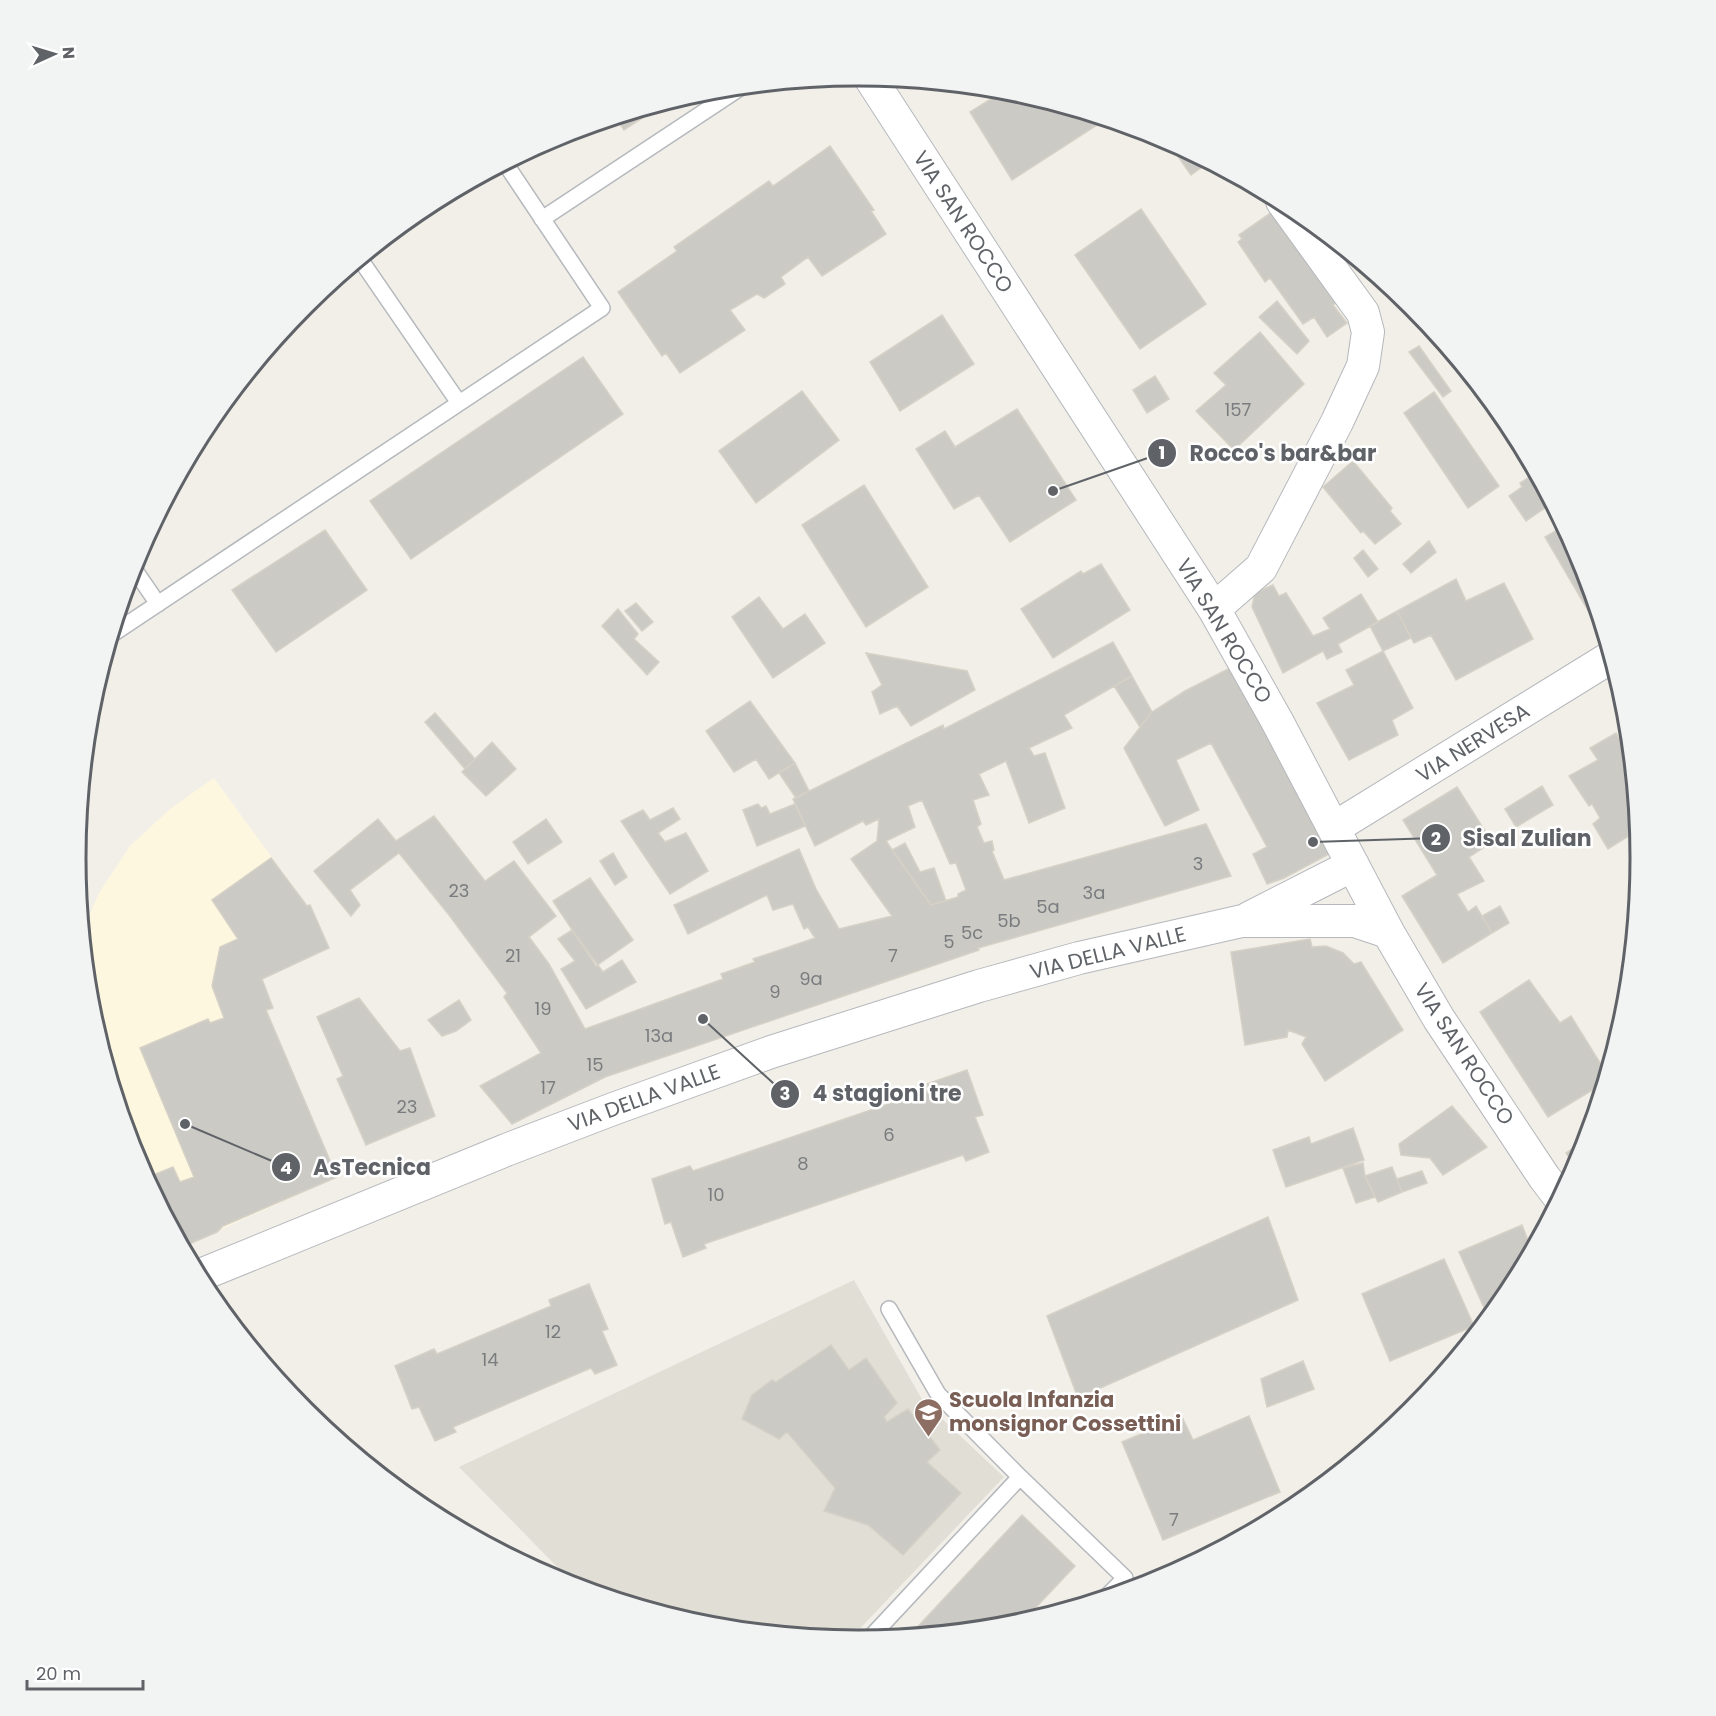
<svg xmlns="http://www.w3.org/2000/svg" width="1716" height="1716" viewBox="0 0 1716 1716" font-family="Poppins,sans-serif">
<style>
.commercial{fill:#fef7e0}
.education{fill:#e1ded6}
.building{fill:#cccac5;stroke:#d6d1c6;stroke-width:1.5;fill-rule:evenodd}
.lines{fill:none;stroke-linecap:round;stroke-linejoin:round}
.lane-casing{stroke:#b5b8bc;stroke-width:18}
.street-casing{stroke:#b5b8bc;stroke-width:34}
.lane{stroke:#fff;stroke-width:15}
.street{stroke:#fff;stroke-width:32}
.labels{text-anchor:middle;stroke-width:5;stroke-linejoin:round;paint-order:stroke}
.number-label{font-size:18px;fill:#7a7d7f}
.street-label{font-size:21px;fill:#5f6368;stroke:#fff}
.education-label{font-size:21px;font-weight:bold;fill:#785e54;stroke:#fff;text-anchor:start}
.rim{fill:none;stroke:#5f6368;stroke-width:3}
.leader{fill:none;stroke:#5f6368;stroke-width:2}
.callout-dot{fill:#5f6368;stroke:#fff;stroke-width:2}
.mark-label{font-size:18px;text-anchor:middle;font-weight:bold;fill:#fff}
.callout-label{font-size:22px;text-anchor:middle;font-weight:bold;fill:#5f6368;stroke:#fff;stroke-width:5;stroke-linejoin:round;paint-order:stroke}
</style>
<rect width="100%" height="100%" fill="#f1efe8"/>
<path class="commercial" d="M214,778l93,128 3,-1 19,43 -67,31 11,29 -7,2 71,167 -155,70 -48,-90 -44,-147 -8,-78 17,-39 31,-47 40,-37z"/>
<path class="education" d="M854,1280l69,121 81,76 -155,163 -144,-14 -128,-39 -118,-120z"/>
<path class="building" d="M1005,90l85,24 7,11 -85,55 -42,-68z
M668,101l-44,29 -9,-13z
M1165,138l44,24 -18,13z
M830,146l44,64 -3,1 15,23 -64,42 -14,-19 -27,20 4,7 -21,14 -7,-4 -27,16 15,20 -65,43 -14,-20 -4,3 -44,-64 59,-41 -3,-4 95,-66 4,5z
M1141,209l65,95 -66,45 -65,-94z
M1272,212l66,90 -5,3 14,18 -20,14 -13,-20 -11,7 -33,-46 -5,4 -27,-40 4,-3 -3,-4z
M1372,271l35,29 -7,5 -3,-4 -3,2z
M1277,301l32,40 -12,13 -38,-37z
M942,315l32,49 -74,47 -30,-49z
M1260,332l44,52 -70,66 -38,-39 30,-26 -12,-12z
M1419,346l32,45 -8,6 -34,-45z
M583,357l40,57 -212,145 -41,-58z
M1155,376l14,23 -22,14 -14,-23z
M802,391l37,49 -83,63 -37,-52z
M1434,392l65,94 -31,22 -64,-95z
M1017,409l59,91 -66,42 -31,-47 -25,14 -38,-60 29,-18 10,16z
M1353,461l39,47 -2,3 11,13 -26,20 -12,-13 -2,2 -38,-46z
M1536,473l16,30 -26,18 -17,-25 13,-9 -2,-4z
M864,485l64,102 -62,40 -64,-102z
M1564,526l18,33 15,50 -7,5 -45,-77z
M325,530l42,60 -91,62 -44,-62z
M1429,541l7,11 -25,21 -8,-9z
M1363,550l15,19 -10,8 -14,-19z
M1101,564l29,46 -77,48 -32,-49 60,-38 2,3z
M1456,579l10,22 38,-18 29,56 -77,41 -25,-45 -17,8 -17,-32z
M1273,585l6,11 7,-3 27,43 17,-7 -7,-11 38,-24 17,28 -40,22 4,8 -15,7 -4,-8 -40,22 -31,-66 3,-14z
M759,597l24,32 22,-15 20,29 -52,35 -41,-61z
M636,603l17,19 -11,9 -17,-20z
M618,609l20,25 -4,5 25,23 -12,13 -45,-49z
M1397,611l14,27 -28,13 -13,-25z
M1113,642l19,34 -68,39 8,13 -43,20 5,8 11,-3 20,55 -36,15 -23,-62 -27,13 10,21 -16,5 8,24 -4,3 7,16 8,-2 2,9 -2,1 12,29 202,-56 25,52 -253,72 1,2 -374,127 -93,47 -32,-38 61,-33 -37,-56 3,-4 -58,-78 -50,-62 -49,37 10,15 -9,11 -37,-45 64,-52 18,22 38,-25 51,65 29,-20 42,55 -27,21 20,27 36,65 138,-50 -2,-5 34,-12 -2,-3 62,-21 -7,-11 -4,2 -11,-25 -20,6 -6,-15 -79,39 -14,-29 125,-56 17,40 23,40 53,-13 -41,-57 26,-18 2,-22 -13,6 -3,-4 -48,25 -22,-47 150,-74 1,4zM922,800l28,64 6,-1 10,27 -8,4v3l-27,8 -45,-64 29,-14 -7,-21z
M1383,651l30,57 -21,12 6,15 -49,25 -32,-57 37,-18 -8,-15z
M866,653l101,18 8,19 -64,36 -14,-20 -17,8 -8,-22 10,-7z
M1230,668l101,185 -47,25 -17,6 -14,-30 14,-7 -56,-104 -35,17 23,50 -34,16 -41,-78 28,-36 33,-21z
M1132,676l20,36 -12,15 -26,-41z
M750,701l45,62 -26,16 -13,-20 -22,13 -28,-41z
M435,713l40,46 -10,10 -40,-47z
M1616,733l15,26 3,27 -6,5 8,13 2,26 -30,19 -15,-25 7,-6 -8,-14 -3,2 -20,-30 29,-16 -8,-12z
M492,742l24,27 -30,27 -24,-24z
M795,763l14,28 -13,7 -17,-25z
M1542,786l11,19 -37,22 -11,-18z
M1457,787l35,55 -23,15 15,24 -27,13 11,18 8,-6 16,27 -49,30 -41,-67 35,-21 -34,-55z
M758,804l3,4 5,-2 4,8 25,-10 10,22 -48,20 -14,-36z
M673,808l7,11 -22,14 7,9 21,-9 22,38 -38,23 -49,-73 22,-11 7,10z
M546,819l16,23 -34,22 -15,-22z
M905,843l15,29 14,-4 12,33 -15,4 -39,-55z
M613,853l14,24 -12,8 -15,-24z
M271,858l36,48 3,-1 19,43 -67,31 11,29 -7,2 71,167 -114,49 -6,6 -35,15 -33,-65 4,-7 20,-8 7,15 14,-5 -54,-129 68,-29 2,4 14,-5 -12,-32 8,-39 18,-8 -26,-39z
M590,878l43,62 -37,26 -43,-65z
M1500,906l9,17 -17,10 -10,-17z
M572,930l31,42 19,-12 14,22 -50,27 -25,-40 14,-8 -17,-22z
M1310,939l2,8 14,-1 17,7 11,11 7,-2 42,68 -78,51 -23,-37 4,-7 -18,-7 -1,7 -42,8 -14,-93z
M86,973l7,1 -3,32z
M1529,980l31,43 11,-7 36,58 -3,9 -56,34 -68,-105z
M359,998l41,53 10,-3 25,68 -69,29 -29,-66 6,-3 -26,-59z
M459,1000l12,20 -15,11 -14,5 -14,-16z
M967,1070l16,45 -8,2 14,35 -23,9 -3,-6 -259,89 2,4 -23,9 -12,-35 -6,2 -13,-45 38,-13 3,5 236,-81 -2,-6z
M1452,1106l35,41 -44,28 -13,-17 -29,-3 -2,-11z
M1353,1128l11,32 -78,27 -13,-37 36,-13 2,7z
M1587,1139l-6,19 -5,10 -10,-15z
M1363,1163l2,13 10,21 -19,6 -13,-35z
M1392,1167l10,25 -24,10 -13,-26z
M1422,1171l5,12 -25,9 -5,-13z
M1268,1217l30,83 -220,98 -31,-82z
M1522,1225l7,18 4,-1 1,3 -25,48 -11,14 -12,5 -27,-60z
M1444,1259l30,67 -84,35 -28,-67z
M589,1284l19,45 -6,2 15,34 -22,9 -4,-6 -138,59 3,5 -21,9 -16,-34 -7,2 -17,-43 39,-17 3,5 114,-48 -2,-6z
M831,1345l18,25 17,-12 31,45 -13,14 3,5 21,-13 32,41 -13,12 34,31 -58,62 -35,-30 -44,-14 11,-23 -48,-56 -8,7 -37,-20 10,-24 20,-15 4,2z
M1303,1361l11,28 -47,18 -6,-28z
M1249,1416l31,76 -117,48 -41,-98 60,-25 11,23z
M1022,1515l53,51 -53,56 -12,4 -101,10z"/>
<g class="lines">
<defs>
<path id="lane" d="M542,219l201,-133
M360,259l99,144
M132,566l26,38
M111,635l491,-327 -97,-145
M889,1309l49,85 82,83
M868,1640l152,-163 105,101 -19,19"/>
<path id="street" d="M869,76l345,533 63,112 111,211 51,87 105,158 16,21
M1214,609l47,-41 76,-146 26,-56 5,-34 -5,-19 -81,-112
M1334,828l277,-171
M1249,918l104,-53
M198,1276l308,-126 107,-41 158,-57 208,-66 100,-28 163,-37h113l33,11"/>
</defs>
<use href="#lane" class="lane-casing"/>
<use href="#street" class="street-casing"/>
<use href="#lane" class="lane"/>
<use href="#street" class="street"/>
</g>
<defs>
<symbol id="school-pin" viewBox="-11 -11 22 30"><path d="M0 17L-7.5 6A9.5 9.5 0 1 1 7.5 6Z" fill="#8d6e63" stroke="#fff"/><path d="M0-5L7-2L0 1L-7-2ZM-4 1L0 2.5L4 1V4Q0 6-4 4Z" fill="#fff"/></symbol>
</defs>
<g fill-rule="evenodd">
<use href="#school-pin" x="912" y="1396" width="33" height="45"/>
</g>
<g class="labels">
<g class="number-label">
<text x="1238" y="416">157</text>
<text x="1198" y="870">3</text>
<text x="459" y="897">23</text>
<text x="1094" y="899">3a</text>
<text x="1048" y="913">5a</text>
<text x="1009" y="927">5b</text>
<text x="972" y="939">5c</text>
<text x="949" y="948">5</text>
<text x="513" y="962">21</text>
<text x="893" y="962">7</text>
<text x="811" y="985">9a</text>
<text x="775" y="998">9</text>
<text x="543" y="1015">19</text>
<text x="659" y="1042">13a</text>
<text x="595" y="1071">15</text>
<text x="548" y="1094">17</text>
<text x="407" y="1113">23</text>
<text x="889" y="1141">6</text>
<text x="803" y="1170">8</text>
<text x="716" y="1201">10</text>
<text x="553" y="1338">12</text>
<text x="490" y="1366">14</text>
<text x="1174" y="1526">7</text>
</g>
<g class="street-label">
<text transform="translate(963 222) rotate(57)" y="7">VIA SAN ROCCO</text>
<text transform="translate(1224 631) rotate(59)" y="7">VIA SAN ROCCO</text>
<text transform="translate(1473 743) rotate(-32)" y="7">VIA NERVESA</text>
<text transform="translate(1108 953) rotate(-14)" y="7">VIA DELLA VALLE</text>
<text transform="translate(1464 1054) rotate(57)" y="7">VIA SAN ROCCO</text>
<text transform="translate(644 1098) rotate(-20)" y="7">VIA DELLA VALLE</text>
</g>
<g class="education-label">
<text x="949" y="1407">Scuola Infanzia<tspan x="949" dy="24">monsignor Cossettini</tspan></text>
</g>
</g>
<path d="M0 0H1716V1716H0ZM86 858a772 772 0 1 1 1544 0a772 772 0 1 1-1544 0Z" fill="#f2f3f3" fill-rule="evenodd"/>
<path class="rim" d="M86 858a772 772 0 1 1 1544 0a772 772 0 1 1-1544 0Z"/>
<path class="leader" d="M1053 491L1162 453M1313 842L1436 838M703 1019L785 1094M185 1124L286 1167"/>
<g class="callout-dot">
<circle cx="1053" cy="491" r="6"/>
<circle cx="1313" cy="842" r="6"/>
<circle cx="703" cy="1019" r="6"/>
<circle cx="185" cy="1124" r="6"/>
<circle cx="1162" cy="453" r="15"/>
<circle cx="1436" cy="838" r="15"/>
<circle cx="785" cy="1094" r="15"/>
<circle cx="286" cy="1167" r="15"/>
</g>
<g class="mark-label">
<text x="1162" y="459">1</text>
<text x="1436" y="845">2</text>
<text x="785" y="1100">3</text>
<text x="286" y="1174">4</text>
</g>
<g class="callout-label">
<text x="1283" y="461">Rocco's bar&amp;bar</text>
<text x="1527" y="846">Sisal Zulian</text>
<text x="887" y="1101">4 stagioni tre</text>
<text x="372" y="1175">AsTecnica</text>
</g>
<g transform="translate(54 54) rotate(86)" stroke="#ffffff" stroke-width="4.5" paint-order="stroke">
<path d="M0-4.5L10 22L0 15L-10 22Z" fill="#5f6368"/>
<text y="-9" font-size="16" font-weight="bold" text-anchor="middle" fill="#5f6368">N</text>
</g>
<path d="M27 1680v9h116v-9" fill="none" stroke="#5f6368" stroke-width="3"/>
<text x="36" y="1680" font-size="18" fill="#5f6368" stroke="#ffffff" stroke-width="4.5" paint-order="stroke">20 m</text>
</svg>
